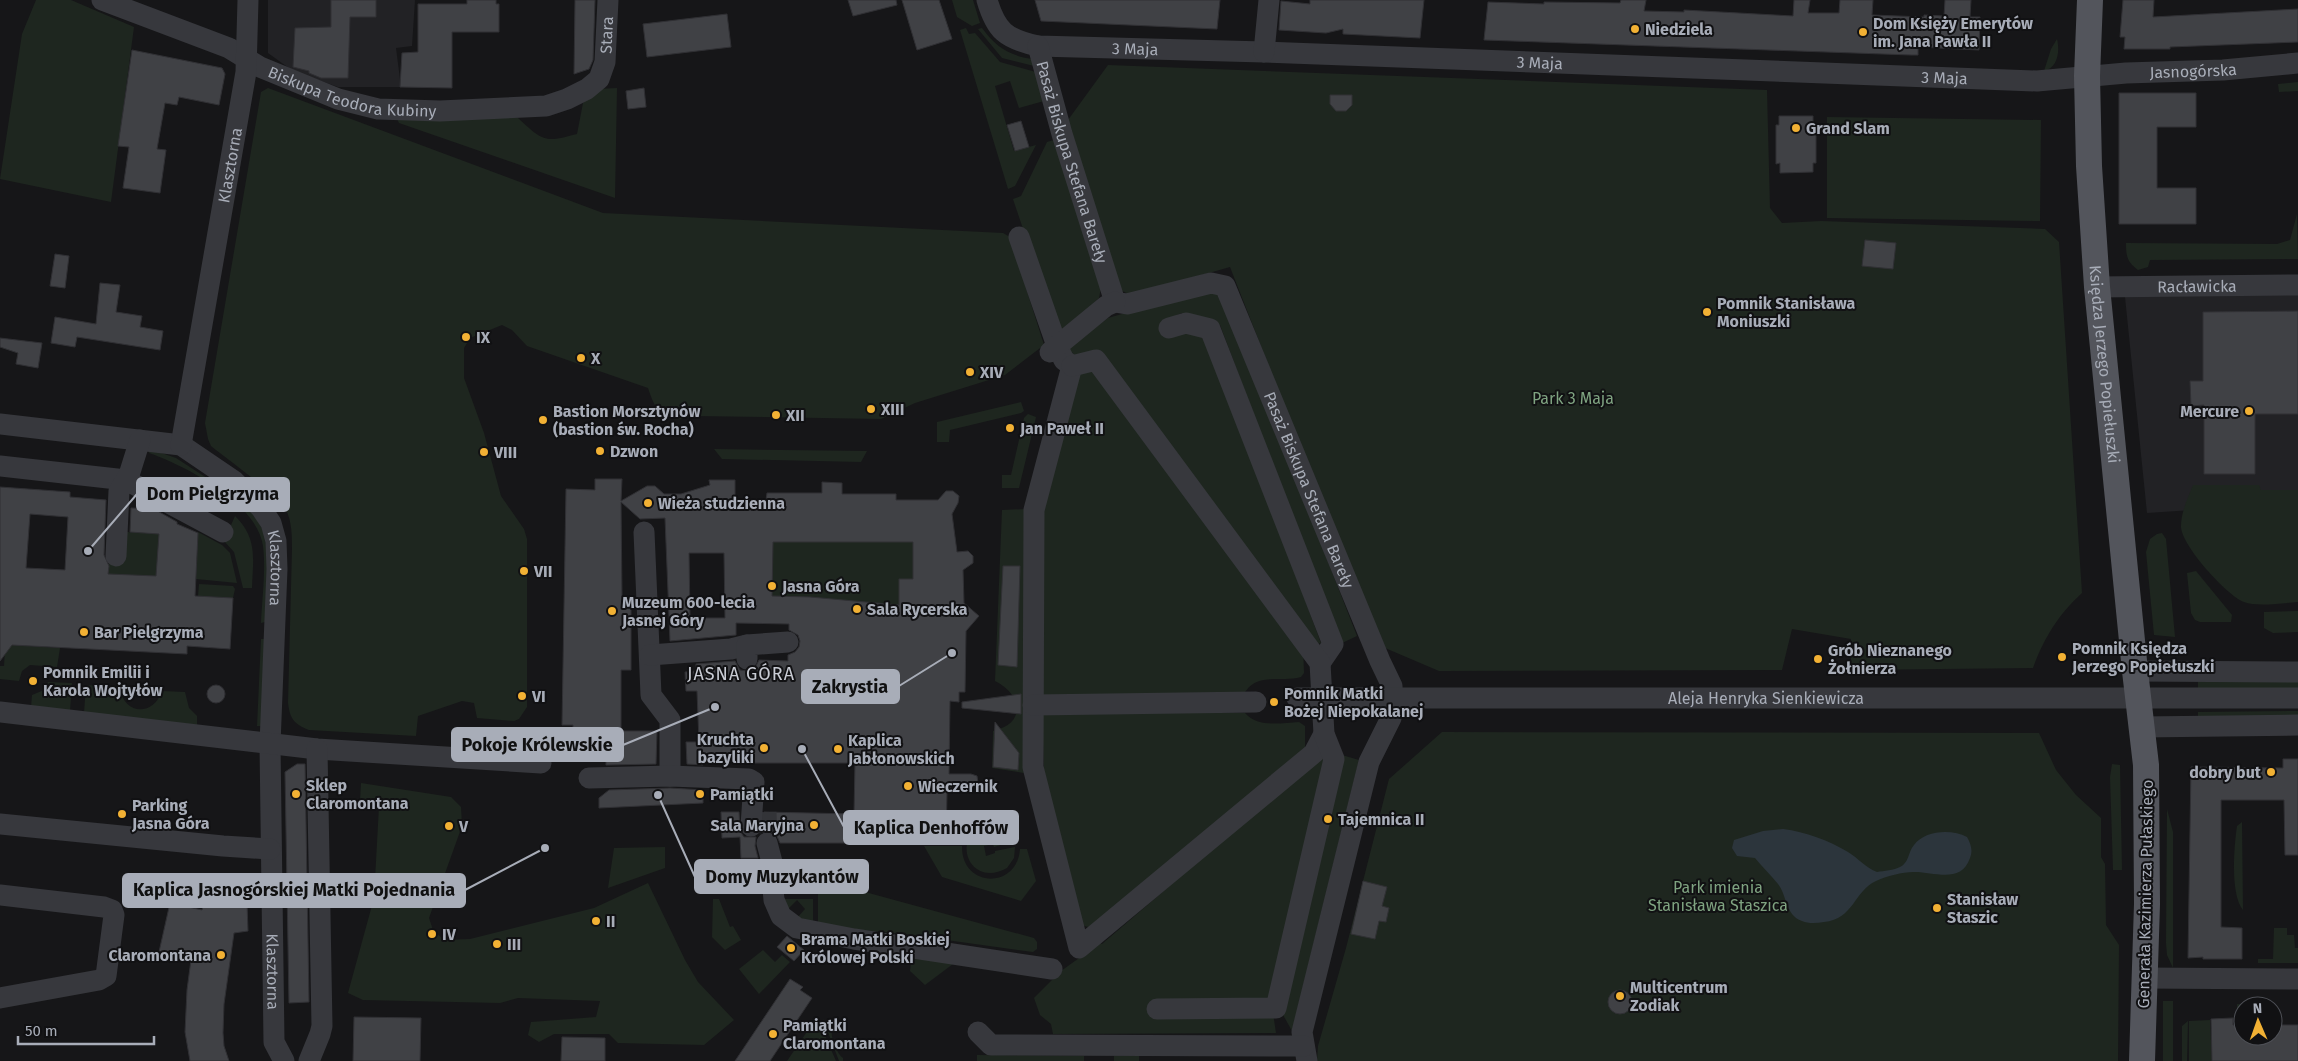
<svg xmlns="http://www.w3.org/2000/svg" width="2298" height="1061" viewBox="0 0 2298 1061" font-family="'Fira Sans',sans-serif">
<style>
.built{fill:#222225}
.green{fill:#1e261f}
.water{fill:#2c353c}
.building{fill:#404145;stroke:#303034;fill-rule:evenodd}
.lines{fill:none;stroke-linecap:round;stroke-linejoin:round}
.minor-tunnel{stroke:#333438;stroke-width:21;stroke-dasharray:21 11;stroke-linecap:butt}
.minor{stroke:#37383d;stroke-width:21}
.major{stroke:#53555c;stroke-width:26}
.poi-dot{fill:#f2b134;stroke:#111113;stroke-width:2}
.labels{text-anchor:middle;stroke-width:4;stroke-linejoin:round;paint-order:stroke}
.poi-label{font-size:16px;font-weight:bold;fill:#a8adb8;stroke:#111113;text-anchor:start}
.street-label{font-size:16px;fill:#a8adb8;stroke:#111113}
.park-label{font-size:16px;fill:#7fa381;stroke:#111113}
.neighbourhood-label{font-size:18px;letter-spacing:1px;fill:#c9ccd4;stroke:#111113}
.leader{fill:none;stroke:#a8adb8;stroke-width:2}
.callout-dot{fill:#a8adb8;stroke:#111113;stroke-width:2}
.callout{fill:#a8adb8;stroke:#a8adb8;stroke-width:2}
.callout-label{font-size:18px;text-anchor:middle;font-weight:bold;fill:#111}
</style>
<rect width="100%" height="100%" fill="#161618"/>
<path class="built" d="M268,0h147l-3,46 -16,2 5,39h-63l-45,-16 -25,-18z
M2298,282v221l-151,10 -22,-216z"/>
<path class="green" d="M36,0h35l63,27 -23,175 -111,-23 22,-145z
M952,0h21l7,23 -8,3 -15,-9z
M966,28l3,6 6,-1 25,29 36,10 8,29 -25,7 -9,-27 -15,5 19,65 22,-6 -21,41 -7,3 -48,-159z
M982,28c14,19 26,27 50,31l2,7 -32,-8 -24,-29z
M2057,39c3,12 1,29 -13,32l7,-22z
M1108,65l659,25 3,118 12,15 39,-2 224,8 14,13 23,351c-24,22 -38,45 -49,75l-182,2v-31l-59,-10 -10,41 -343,1 -61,-26 -148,-378 -99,28 -11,-5 -52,-170z
M2298,82v9l-19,1 -1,-8z
M268,88l335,125 400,20 7,4 34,108 -39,30 -90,28 -34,16 -187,-3c-29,10 -38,-3 -46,-28l-121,-42 -15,-16 -10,-5 -32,13 -6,10v30l20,55 17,63 23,33 3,10v168l-8,12 -5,2 -37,-3 -3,-15 -12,-2 -44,15 -2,20 -107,-6c-15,-6 -19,-11 -21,-27l4,-154c0,-13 0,-27 -6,-39 -8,-15 -59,-51 -75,-64l-3,-7 -3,-16 56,-331z
M617,88l-2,110 -216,-75 -3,-6 122,1c25,23 26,25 59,16l6,-31 14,-14z
M1827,117l214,3 -1,101 -213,-3z
M1057,139l44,149 -2,10 -40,38 -46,-137 8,-3 26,-54z
M2297,214l1,45 -148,1 -2,7 -10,3c-11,-8 -12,-14 -12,-27l151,1 13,-4z
M1202,291h9l14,7 132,338 -17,8 -120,-319 -4,1 -32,-10 -2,-3 -5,2 29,18 115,310 -9,2 -208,-279 -25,-7 -12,-11 41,-30z
M1095,369l208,276 1,28 -3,4c-22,6 -46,-6 -58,19l-201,3 1,-191 34,-134z
M1021,402l3,9 -3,2 -71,17 -1,12h-12v-20z
M1028,414l8,3 -17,71h-17v-13h9l13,-57z
M150,449l26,9 37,24 41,32 10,18 4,14 -3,76 -4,1c1,-24 5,-54 2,-77 -6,-43 -77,-80 -114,-93z
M714,449l153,2 -6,11 -139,-3z
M2193,485h66l2,5h37v112c-14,1 -41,5 -54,0 -17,-6 -64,-58 -63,-76 0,-14 7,-28 12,-41z
M1026,509l-2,264 -32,-5 1,-37c33,-7 30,-36 2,-50l7,-171z
M235,516c23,23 18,42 17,72h-9l-9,-36 -10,-11z
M111,531l48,3 -3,42 -48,-2z
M198,532l24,13 8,8 7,30 -41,-4z
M2162,533l4,6 9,98 -21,-2 -8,-83 4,-13 7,-5z
M773,542h140v37h-14v26l-89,-8 -38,-1z
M2196,571l36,44 -1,7h-31l-5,-2 -4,-7 -4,-40z
M199,584l34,2 2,3 -2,9 -35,-2z
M2298,611v21l-25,1 -9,-5v-16z
M261,639h4l-4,87h-4z
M12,645l48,3 -3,19 -27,-2 -8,6 -3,10 -19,-2v-13h4l1,-17z
M2298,678v10h-100v-9z
M48,682l24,1 -2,28 -39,-4 1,-12 12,-5z
M86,685l33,2c5,28 34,30 43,4l23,1 4,16 8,8v9l-113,-12z
M1042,711l203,2c13,15 36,10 54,9l6,4v23l-208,180 -17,-4 -36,-155z
M2298,711v10l-100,1v-10z
M1442,732l597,1 17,37 20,25 25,23v39l4,7 1,61 13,20 -1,116h-801l1,-15 28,-98 43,-169z
M1342,755l17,5 -67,271 -10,-18z
M1321,756l5,1 -53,256 3,20 -223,1 -2,-10 -11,-9 -6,-17 27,-27 39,-28 2,1z
M2112,764l8,1 2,105h-9l-3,-93z
M361,783l90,14 10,10 1,19 -33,92 4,12 11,10 26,-1 124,-31 54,-25 37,77 13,22 36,38 -30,25 -86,-2 -9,-9h-55l-15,8 -11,-7 3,-13 65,-5 4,-16 -82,-3 -18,5 -137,-3 -15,-7 26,-95 5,-92 -19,-4z
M2167,809l6,23v136l-6,-13 -1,-12z
M2242,822l1,88c-13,-16 -9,-63 -6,-84z
M990,824c12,1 19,6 23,17l-19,6 -1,-3 -9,2 2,10 9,-3v-2l20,-4 -1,11 -7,10c-39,22 -59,-35 -17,-44z
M924,846h38c-1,42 55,44 58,3h7l9,32 -15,20 -79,-24z
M665,847v21l-57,20 6,-40z
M818,887l36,2 180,49 3,4v7l-4,3 -130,-18 -85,-8z
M713,899h6l11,28 3,-1 8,14 -16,10 -13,-13z
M783,899h30v26l-16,-7 8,-9 -8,-9 -9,9z
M2274,928h13v7h7l1,13h3v15h-40v-4h15z
M763,950l12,12 7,-7 8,7 -31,32 -20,-25z
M912,955l45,6 -32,24 -15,-14z
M2163,1001h10v60h-10z
M2237,1004l39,1v13h-3v-12h-30l-2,12 -4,-5z
M817,1017l19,44h-49z
M823,1019l9,10c-2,8 5,25 11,29v3h-4z
M2210,1020l2,41h-23v-40z
M2188,1021l-1,40h-5v-35z
M977,1055l107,1v5h-107z
M1114,1056h25v5h-25z"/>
<path class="water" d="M1783,829c23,3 45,11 65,23 10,6 18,16 29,20 7,-1 17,-2 23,-5 9,-4 8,-15 14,-22 11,-15 38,-16 53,-8 4,7 6,14 3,21 -9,27 -38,13 -57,14 -10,0 -27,4 -37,9 -22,10 -22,38 -52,41 -7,1 -15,2 -22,-1 -17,-6 -15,-26 -24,-37 -7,-9 -16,-17 -23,-26l-18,-2 -5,-8 2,-8 29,-9z"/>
<path class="building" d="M331,0h45v17h-26l-2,61h-27l-12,-5v-2l-16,-4 2,-39 36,-1z
M467,0h29v4h3v28h-47v56l-52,-1 2,-34 16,-1v-48h49z
M575,0h20l-2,60 -4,9 -15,5z
M848,0h48l1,5 -44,11z
M902,0h37l13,39 -35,11z
M1035,0h185l-3,29 -176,-8z
M1310,0h114l-4,38 -77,-4v-5l-17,4 -47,-3 2,-29 29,3z
M1621,0h25l-2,11 40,1v-2l109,6 1,-16h16l-2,13h31l1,-13h33l-1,15 52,2v-2l20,1 1,-16h26l-1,17h10l-1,33 -61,-3v8h-7l-427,-15 4,-38 56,2v-2l76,1z
M2123,0h31l-1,17 145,-8v33l-128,5v2h-46l1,-12h-5z
M727,14l4,33 -84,10 -4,-33z
M132,50l90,18 3,6 -6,31 -40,-8 -2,8 -12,-2 -8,46 9,1 -6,43 -37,-5 6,-41 -11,-1z
M644,88l2,19 -18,2 -2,-18z
M2119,93h77v34h-39v61h39v36h-77z
M1330,95h22v10l-6,6h-10l-6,-7z
M1779,116h34v8h3v39h-3v9l-33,1v-10l-4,1v-39h3z
M1021,121l8,26 -14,4 -8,-26z
M1865,240l31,3 -3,26 -31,-3z
M55,254l14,2 -4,32 -15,-2z
M100,283l20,2 -4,27 26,4 -2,11 23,4 -3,19 -83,-13 -2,10 -24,-4 4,-26 41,7z
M2298,311v103h-43v60h-51v-69l-13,1 -1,-25h13v-69z
M0,338l42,5 -4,25 -22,-4 2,-11 -18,-6z
M595,479h27l-1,22 26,-15h8l9,8h17l29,-9 -1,-5h26v19l31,1 1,-7h55v-11l20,1v11h54v6h42l8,-9h7l6,5 -1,7 -6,11 5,38 11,-1 5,5v7l-10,7 1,33 15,13 -13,15 -1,61h-6v10l-9,-1 -1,73h22l6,2 1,7 -1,5 -5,3h-25l-1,52h-166l-4,-9 -6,-3 -8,1 2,-20 90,2 1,-51h-102l-1,-8 -49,2v8l-16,-1 -1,-22h13l-2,-51h-11l-1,-19 11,-1v-7l39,-3 5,9 7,1 7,-1 5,-10 29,1v-6l7,-3 4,-5 1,-6 -2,-6 -9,-5v-6l-53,-1v12l-66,6 -5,-123 -25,1 -19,-17 1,95h9v73h-10v61h36l-1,33 -50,1v-7h-33v-33h-11l4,-236 29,1zM773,542h140v37h-14v26l-89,-8 -38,-1zM689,553h35l1,65h-35z
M0,487l70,5v5l36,3 -2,55 5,11 -1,8 48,2 3,-42 -29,-2 1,-24 23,1 23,13v2l21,9 -3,63 38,2 -3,51 -43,-3v8l-175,-9 -12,16zM30,514l38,3 -3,53 -39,-2z
M1003,566h17l-3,101 -19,-2z
M207 694a9 9 0 1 1 18 0a9 9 0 1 1-18 0Z
M1021,694v20l-59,-6v-6z
M995,722l24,31 -1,17 -25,-3z
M2283,759h15v96h-13l-1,-55h-63v127l21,1v31h-39v-2l-15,1 3,-191 92,1z
M297,764h8l4,238 -20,1 -4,-231z
M670,788l33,2v13l-104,5v-10l10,-8z
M721,812h18l1,19 4,6h12l-1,9 3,12h-17l-1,-21 -18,1z
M1363,881l24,6 -5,19 7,2 -3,14 -7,-1 -4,18 -24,-5z
M205,899l42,5 1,27 -14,2 -10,71 -1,29 1,13 5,15h-39l-5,-29 2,-42 4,-30 -32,-8 11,-49 32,7z
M787,936l17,14 -10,11 -17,-14z
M790,979l13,8 -3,3 12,8 -42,63h-35z
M1608 1002a12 12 0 1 1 24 0a12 12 0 1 1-24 0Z
M354,1017l67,1 -1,43h-67z
M2233,1018v7h10v11h30v-11h25v36h-86l-1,-42z
M562,1037l43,1v23h-44z"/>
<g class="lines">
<path class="minor-tunnel" d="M766,812l1,31"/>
<g class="minor">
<path id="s1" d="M102,0l127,48 31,19 78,32 40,10 62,2 106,-5 21,-7 20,-10 12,-10 6,-17 3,-62"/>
<path id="s2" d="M987,0c9,31 19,39 51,46l226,6 773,29 89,-8 97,-3 75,-7"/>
<path id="s3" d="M1038,46l24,88 53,168 12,2 84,-21 14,3 155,375 12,25 1,23 -2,9 -22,44 -67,270 5,29"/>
<path d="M1264,52l5,-52"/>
<path d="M1019,237l38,109 7,14 8,6 -38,144 -1,257 46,181 235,-195 10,-19"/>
<path id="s4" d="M2097,287l201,-2"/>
<path d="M1169,328l17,-5 24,6 123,315 -13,19"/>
<path d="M1050,352l56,-46 9,-4"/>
<path d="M1072,366l24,-6 224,303 4,71 10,25 -58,249 -119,1"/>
<path id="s5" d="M0,424l181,21 53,36 27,27 10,15 5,18 1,28 -7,175 4,298 10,19"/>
<path id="s6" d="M181,445l65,-373 2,-72"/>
<path d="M0,466l126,14 97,52"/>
<path d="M644,532l7,163 19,25v56"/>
<path d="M116,556l3,-65 10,-16 11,-35"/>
<path d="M650,655l81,-6 16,-4"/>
<path d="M747,659v-14l41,-3"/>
<path d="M2135,671l163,1"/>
<path id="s7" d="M1297,698h1001"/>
<path d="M1033,705l223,-3"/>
<path d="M0,712l317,37 224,14"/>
<path d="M2141,727l157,-2"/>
<path d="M589,778l81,-2 79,3 5,3 -3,44"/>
<path d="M0,824l223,22 47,3"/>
<path d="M767,843l6,23"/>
<path d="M773,889l1,11 7,16 16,12 57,11 198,30"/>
<path d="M0,895l104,12 8,3 2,5 -8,61 -7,4 -99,18"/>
<path d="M2144,978l154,1"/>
<path d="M978,1032l13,13 313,1"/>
<path d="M309,1061l11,-27 2,-8 -5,-277"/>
</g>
<path class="major" id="s8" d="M2090,0l-3,76 2,90 8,121 38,384 11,94 1,139 -5,157"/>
</g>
<g class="poi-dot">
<circle cx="1635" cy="29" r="5"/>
<circle cx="1863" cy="32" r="5"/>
<circle cx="1796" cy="128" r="5"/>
<circle cx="1707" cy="312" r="5"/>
<circle cx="466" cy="337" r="5"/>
<circle cx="581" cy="358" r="5"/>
<circle cx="970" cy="372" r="5"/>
<circle cx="871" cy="409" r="5"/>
<circle cx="2249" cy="411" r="5"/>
<circle cx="776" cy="415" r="5"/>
<circle cx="543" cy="420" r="5"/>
<circle cx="1010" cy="428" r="5"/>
<circle cx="600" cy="451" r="5"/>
<circle cx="484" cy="452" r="5"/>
<circle cx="648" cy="503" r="5"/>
<circle cx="524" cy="571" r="5"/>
<circle cx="772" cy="586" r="5"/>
<circle cx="857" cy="609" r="5"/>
<circle cx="612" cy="611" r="5"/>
<circle cx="84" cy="632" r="5"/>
<circle cx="2062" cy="657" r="5"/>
<circle cx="1818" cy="659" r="5"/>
<circle cx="33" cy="681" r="5"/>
<circle cx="522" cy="696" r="5"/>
<circle cx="1274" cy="702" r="5"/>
<circle cx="764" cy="748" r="5"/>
<circle cx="838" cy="749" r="5"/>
<circle cx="2271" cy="772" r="5"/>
<circle cx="908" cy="786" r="5"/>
<circle cx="296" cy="794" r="5"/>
<circle cx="700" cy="794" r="5"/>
<circle cx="122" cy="814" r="5"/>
<circle cx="1328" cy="819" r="5"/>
<circle cx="814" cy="825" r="5"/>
<circle cx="449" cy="826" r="5"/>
<circle cx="1937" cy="908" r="5"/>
<circle cx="596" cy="921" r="5"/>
<circle cx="432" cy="934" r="5"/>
<circle cx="497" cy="944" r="5"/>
<circle cx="791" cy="948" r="5"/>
<circle cx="221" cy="955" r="5"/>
<circle cx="1620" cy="996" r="5"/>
<circle cx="773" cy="1034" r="5"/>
</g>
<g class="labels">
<g class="poi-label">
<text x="1873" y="29">Dom Księży Emerytów<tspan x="1873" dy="18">im. Jana Pawła II</tspan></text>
<text x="1645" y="35">Niedziela</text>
<text x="1806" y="134">Grand Slam</text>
<text x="1717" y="309">Pomnik Stanisława<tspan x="1717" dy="18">Moniuszki</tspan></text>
<text x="476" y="343">IX</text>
<text x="591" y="364">X</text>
<text x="980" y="378">XIV</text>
<text x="881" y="415">XIII</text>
<text x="553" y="417">Bastion Morsztynów<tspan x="553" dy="18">(bastion św. Rocha)</tspan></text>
<text x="2239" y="417" text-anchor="end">Mercure</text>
<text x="786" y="421">XII</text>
<text x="1020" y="434">Jan Paweł II</text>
<text x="610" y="457">Dzwon</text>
<text x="494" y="458">VIII</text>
<text x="658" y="509">Wieża studzienna</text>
<text x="534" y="577">VII</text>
<text x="782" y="592">Jasna Góra</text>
<text x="622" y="608">Muzeum 600-lecia<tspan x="622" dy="18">Jasnej Góry</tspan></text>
<text x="867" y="615">Sala Rycerska</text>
<text x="94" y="638">Bar Pielgrzyma</text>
<text x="2072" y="654">Pomnik Księdza<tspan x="2072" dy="18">Jerzego Popiełuszki</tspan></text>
<text x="1828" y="656">Grób Nieznanego<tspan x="1828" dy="18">Żołnierza</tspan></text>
<text x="43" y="678">Pomnik Emilii i<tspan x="43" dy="18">Karola Wojtyłów</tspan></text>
<text x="1284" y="699">Pomnik Matki<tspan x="1284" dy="18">Bożej Niepokalanej</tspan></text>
<text x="532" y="702">VI</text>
<text x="754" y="745" text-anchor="end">Kruchta<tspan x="754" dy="18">bazyliki</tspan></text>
<text x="848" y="746">Kaplica<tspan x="848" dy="18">Jabłonowskich</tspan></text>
<text x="2261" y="778" text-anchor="end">dobry but</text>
<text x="306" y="791">Sklep<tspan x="306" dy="18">Claromontana</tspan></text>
<text x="918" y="792">Wieczernik</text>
<text x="710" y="800">Pamiątki</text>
<text x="132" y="811">Parking<tspan x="132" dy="18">Jasna Góra</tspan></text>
<text x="1338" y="825">Tajemnica II</text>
<text x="804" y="831" text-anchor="end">Sala Maryjna</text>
<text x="459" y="832">V</text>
<text x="1947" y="905">Stanisław<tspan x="1947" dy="18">Staszic</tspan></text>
<text x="606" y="927">II</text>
<text x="442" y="940">IV</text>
<text x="801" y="945">Brama Matki Boskiej<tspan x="801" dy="18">Królowej Polski</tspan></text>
<text x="507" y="950">III</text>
<text x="211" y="961" text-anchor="end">Claromontana</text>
<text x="1630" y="993">Multicentrum<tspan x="1630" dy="18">Zodiak</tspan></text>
<text x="783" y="1031">Pamiątki<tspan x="783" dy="18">Claromontana</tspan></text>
</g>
<g class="street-label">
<text dy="6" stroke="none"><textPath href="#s1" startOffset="571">Stara</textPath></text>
<text dy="6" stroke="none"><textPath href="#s2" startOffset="171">3 Maja</textPath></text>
<text dy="6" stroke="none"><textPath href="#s2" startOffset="576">3 Maja</textPath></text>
<text dy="6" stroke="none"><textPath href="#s2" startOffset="1230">Jasnogórska</textPath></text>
<text dy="6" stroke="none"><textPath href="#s2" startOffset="981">3 Maja</textPath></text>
<text dy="6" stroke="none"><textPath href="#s1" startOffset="269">Biskupa Teodora Kubiny</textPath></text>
<text dy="6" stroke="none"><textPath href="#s3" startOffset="121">Pasaż Biskupa Stefana Bareły</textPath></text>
<text dy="6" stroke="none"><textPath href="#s6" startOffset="284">Klasztorna</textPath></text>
<text dy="6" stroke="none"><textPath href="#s4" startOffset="100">Racławicka</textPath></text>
<text dy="6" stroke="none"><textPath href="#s8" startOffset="365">Księdza Jerzego Popiełuszki</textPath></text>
<text dy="6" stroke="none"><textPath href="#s3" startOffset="601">Pasaż Biskupa Stefana Bareły</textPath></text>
<text dy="6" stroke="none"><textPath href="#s5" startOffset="348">Klasztorna</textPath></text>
<text dy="6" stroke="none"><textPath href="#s7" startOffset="469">Aleja Henryka Sienkiewicza</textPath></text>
<text transform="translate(2145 894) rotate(-89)" y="6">Generała Kazimierza Pułaskiego</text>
<text dy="6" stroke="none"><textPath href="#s5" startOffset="752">Klasztorna</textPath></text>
</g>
<g class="park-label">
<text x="1573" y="404">Park 3 Maja</text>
<text x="1718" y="893">Park imienia<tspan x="1718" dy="18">Stanisława Staszica</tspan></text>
</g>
<g class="neighbourhood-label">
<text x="741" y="680">JASNA GÓRA</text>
</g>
</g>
<path class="leader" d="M88 551L137 494M952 653L899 686M715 707L623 745M802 749L844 827M658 795L695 877M545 848L465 890"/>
<g class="callout-dot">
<circle cx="88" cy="551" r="5"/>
<circle cx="952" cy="653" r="5"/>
<circle cx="715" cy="707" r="5"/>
<circle cx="802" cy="749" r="5"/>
<circle cx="658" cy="795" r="5"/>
<circle cx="545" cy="848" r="5"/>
</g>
<g class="callout">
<rect x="137" y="478" width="152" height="33" rx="5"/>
<rect x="802" y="670" width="97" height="33" rx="5"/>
<rect x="452" y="728" width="171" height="33" rx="5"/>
<rect x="844" y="811" width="174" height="33" rx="5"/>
<rect x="695" y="860" width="173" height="33" rx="5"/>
<rect x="123" y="874" width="342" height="33" rx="5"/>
</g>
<g class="callout-label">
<text x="213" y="500">Dom Pielgrzyma</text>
<text x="850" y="693">Zakrystia</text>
<text x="537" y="751">Pokoje Królewskie</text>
<text x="931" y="834">Kaplica Denhoffów</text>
<text x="782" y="883">Domy Muzykantów</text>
<text x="294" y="896">Kaplica Jasnogórskiej Matki Pojednania</text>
</g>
<g transform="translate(2258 1021) rotate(358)"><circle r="24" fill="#111113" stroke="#4d4f55"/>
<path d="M0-4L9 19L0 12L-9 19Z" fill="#f2b134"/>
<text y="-8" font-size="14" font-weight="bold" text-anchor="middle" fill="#a8adb8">N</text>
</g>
<path d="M18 1036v8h136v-8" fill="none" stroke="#a8adb8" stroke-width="2.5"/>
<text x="25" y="1036" font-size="15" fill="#a8adb8" stroke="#111113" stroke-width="4" paint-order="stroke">50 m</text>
</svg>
